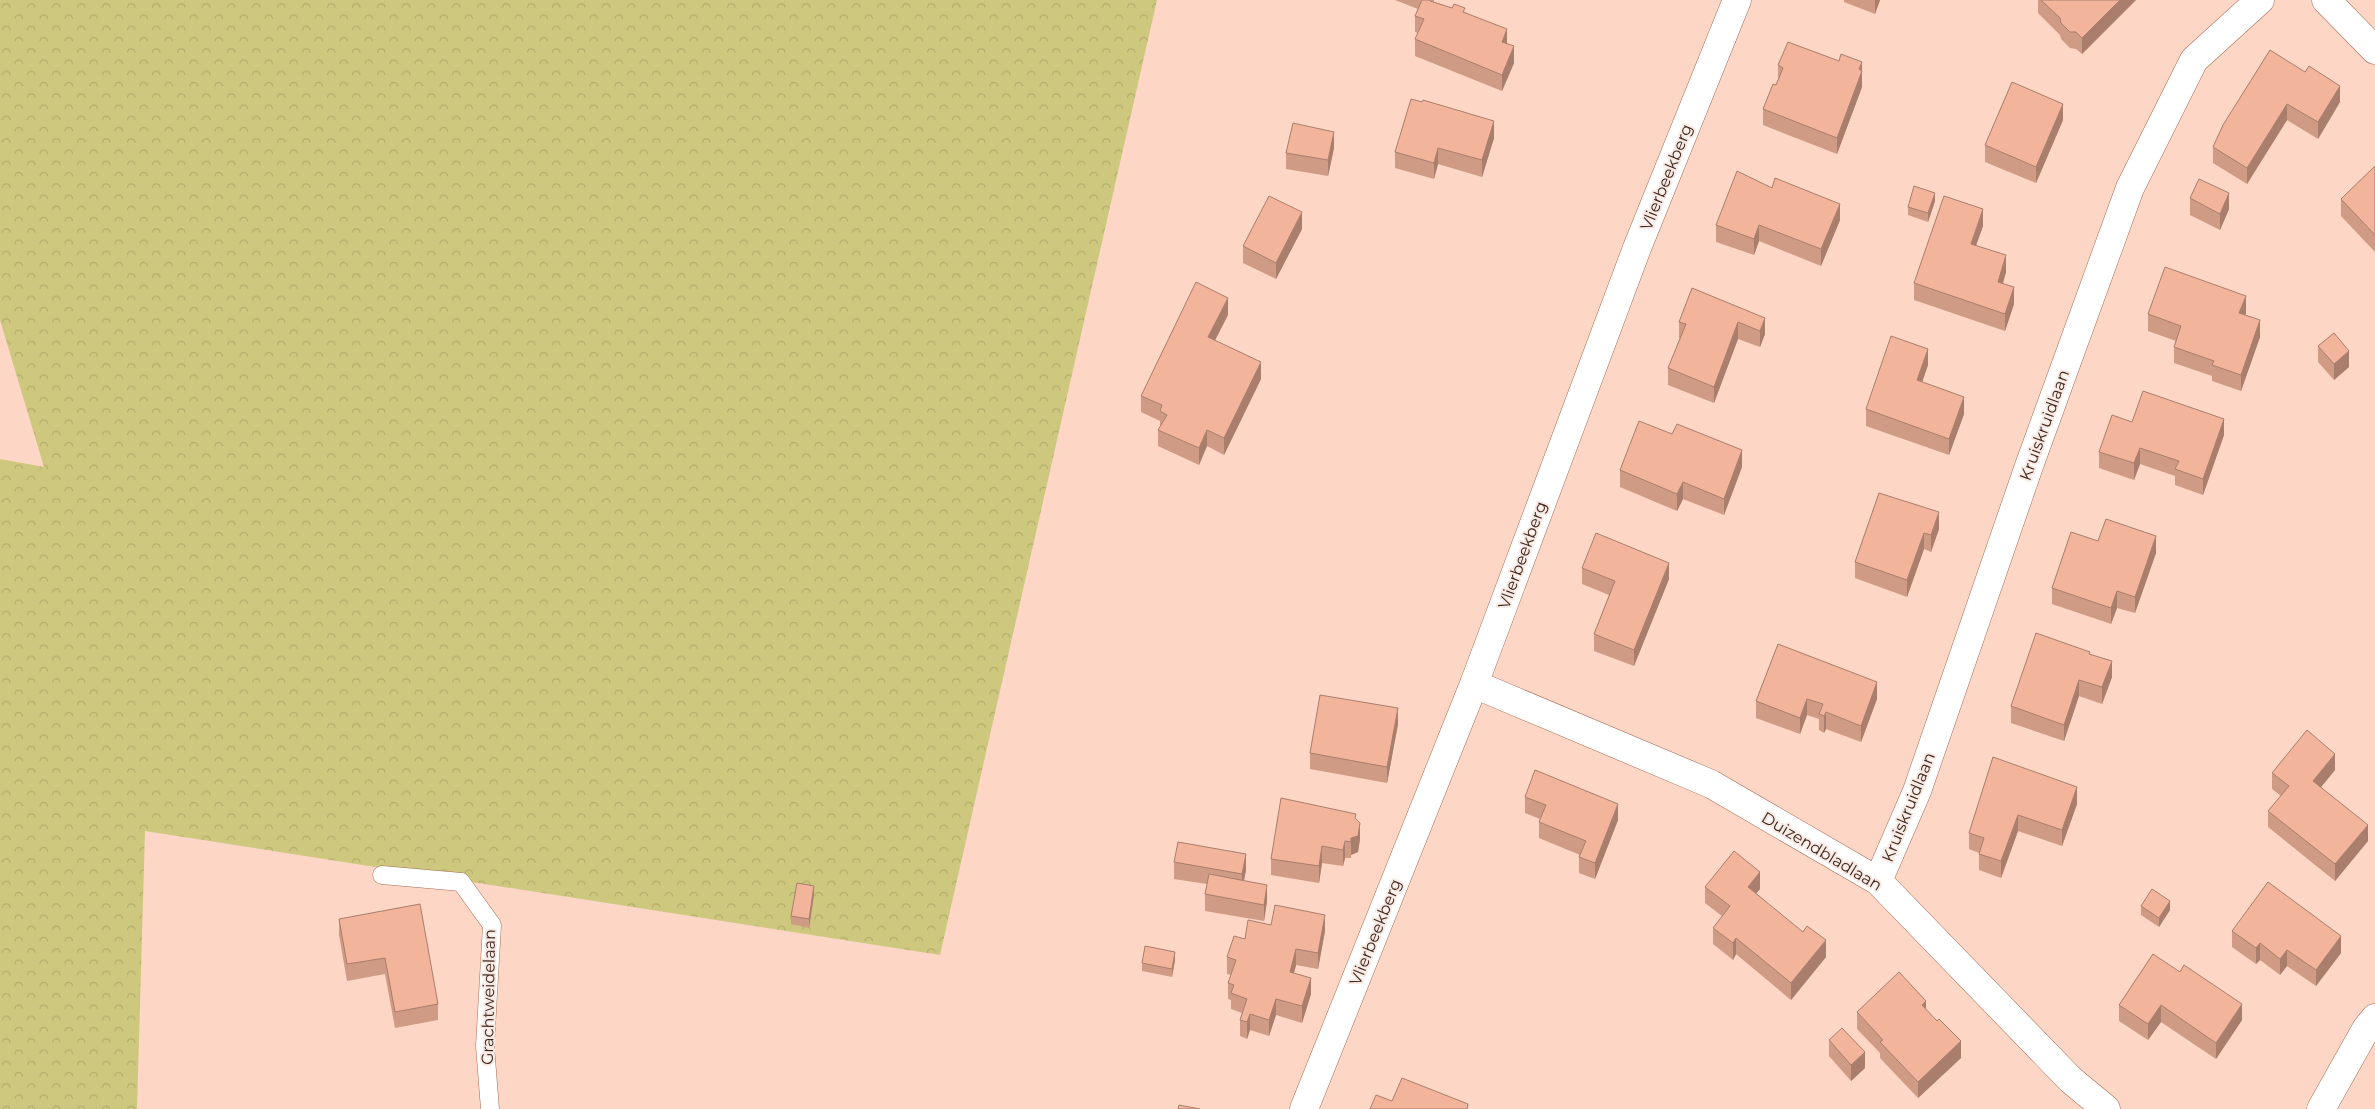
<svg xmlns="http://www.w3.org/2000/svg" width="2375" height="1109" viewBox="0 0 2375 1109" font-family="Montserrat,sans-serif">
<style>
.forest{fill:url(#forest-crowns)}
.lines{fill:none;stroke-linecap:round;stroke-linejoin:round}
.service-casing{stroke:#a46b52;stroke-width:19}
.minor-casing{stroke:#a46b52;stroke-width:29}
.service{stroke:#fff;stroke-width:18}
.minor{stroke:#fff;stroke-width:28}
.wall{fill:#d09b84}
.shaded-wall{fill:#a97e6c}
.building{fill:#f2b49a;stroke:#a97e6c}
.labels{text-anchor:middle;stroke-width:4;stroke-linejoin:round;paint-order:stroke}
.street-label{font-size:16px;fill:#3e261c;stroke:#f7eae4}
</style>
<defs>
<pattern id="forest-crowns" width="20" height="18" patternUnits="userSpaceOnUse" patternTransform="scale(1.25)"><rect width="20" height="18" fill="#cec87e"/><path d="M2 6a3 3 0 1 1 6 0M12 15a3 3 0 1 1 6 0" fill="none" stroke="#b2ac6c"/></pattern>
</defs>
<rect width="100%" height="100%" fill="#fdd6c6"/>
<path class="forest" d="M0,0h1157l-217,955 -795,-124 -8,278h-137v-650l44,8 -44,-147z"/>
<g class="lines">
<defs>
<path id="service" d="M382,875l79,7 31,43 -7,121 5,63"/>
<path id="minor" d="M2326,0l49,50
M1474,684l237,100 167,97 193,199 35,29
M1878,881l39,-90 112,-325 101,-278 64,-128 66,-60
M1304,1109l170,-425 163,-436 100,-248
M2321,1109l45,-80 9,-11"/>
</defs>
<use href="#service" class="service-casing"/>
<use href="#minor" class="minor-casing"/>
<use href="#service" class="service"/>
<use href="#minor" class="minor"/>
</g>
<path class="wall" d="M1395,0h39v2l31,10 42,32 7,19 -12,28 -87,-35v-17l3,-6 -3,-1v-16l3,-7z
M1844,0h36l-5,14 -31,-12z
M2038,0h98l-54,54 -6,-5 -6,-1 -9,-9 -1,-4 -22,-22z
M2270,50l70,52 -22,37 -31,-19 -40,64 -34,-21v-16z
M1778,65l84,22 -25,67 -74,-29v-16l15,-29z
M2063,120l-27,63 -51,-21v-17z
M1494,138l-12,39 -44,-13 -4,15 -39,-11v-16z
M1334,148l-6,28 -42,-7v-16z
M2375,166v86l-34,-36v-17z
M1772,188l68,32 -19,46 -62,-25 -5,14 -38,-13v-17z
M2190,198l39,11 -9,21 -30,-15z
M1935,201l-7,21 -20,-7v-8z
M1983,226l-7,19 30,27 -3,12 11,20 -9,27 -91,-31v-17z
M1302,229l-26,50 -33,-16v-17z
M1692,288l73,46 -5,13 -22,-8 -24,64 -46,-18v-17l12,-30h-1v-16z
M2246,313l-1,2 15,22 -19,54 -29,-10v-5l-38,-13v-16l2,-6 -28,-10v-17z
M1228,315l-13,25 46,39 -37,76 -17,-9 -8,19 -41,-19v-16l2,-2v-7l-19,-9v-16z
M2318,346l31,21 -15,13 -16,-18z
M1928,365l-6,17 42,32 -15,41 -83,-29v-17z
M2224,435l-21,60 -28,-10v-9l-35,-12 -6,16 -35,-12v-16z
M1742,467l-18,48 -41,-16 -6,12 -57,-24v-17z
M1879,493l60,36 -8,23 -7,-3 -17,48 -52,-19v-16z
M2098,541l58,12 -21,60 -18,-5 -6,16 -59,-20v-16z
M1582,568l87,11 -35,87 -40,-15v-17l15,-39 -27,-11z
M1778,644l99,55 -16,43 -35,-13 -2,4 -5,-3v-11l-12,-4 -7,19 -44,-16v-17z
M2090,654l22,23 -10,27 -23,-8 -15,45 -53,-18v-17z
M1398,724l-11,59 -77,-14v-16z
M1993,757l84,47 -15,42 -44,-15 -17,47 -22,-8v-17l-10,-4v-16z
M2335,770l-14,17 47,54 -33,40 -67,-54v-16l13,-15 -9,-7v-16z
M1525,797l93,23 -23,59 -16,-6v-16l1,-2 -41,-17v-16l1,-3 -15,-6z
M1356,819l4,20 -2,13 -7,3v3h-6l-2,8 -21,-3 -3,20 -48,-8v-16z
M1174,862l72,8 -2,11 23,20 -3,20 -59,-10v-17l2,-10 -33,-5z
M1705,887l55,2 -4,4 70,64 -35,43 -55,-46 -3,6 -20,-16v-16l9,-12 -17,-13z
M814,895l-5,33 -18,-4v-8z
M2141,906l29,4 -11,17 -18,-12z
M339,919l99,85v16l-43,8 -10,-54 -38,7 -8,-46z
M1271,925l54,6 -7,38 -22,-4 -2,8 17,21 -9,29 -26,-8 -7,21 -19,-6 -3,9 -7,-3v-16l2,-7 -11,-4v-9l-3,-1v-16l3,-8 -4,-1v-17l18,-18z
M2232,931l109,22 -25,33 -29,-20 -7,9 -20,-15 -4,4 -24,-17z
M2153,954l89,66 -26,39 -55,-37 -13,18 -29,-19v-16z
M1175,960l-3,17 -30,-6v-8z
M1926,1010l35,48 -43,40 -38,-40v-5l-23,-24v-17z
M1829,1040l36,28 -14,13 -22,-25z"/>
<path class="shaded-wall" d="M1875,0h5l-5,14z
M2120,0h16l-54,54v-16z
M1507,29v17l-5,-4z
M1514,46v17l-12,28v-16z
M1862,62v25l-25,67v-16z
M2340,86v16l-22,37v-17z
M2063,104v16l-27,63v-16z
M2287,104v16l-40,64v-16z
M1494,121v17l-12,39v-17z
M1334,132v16l-6,28v-16z
M1438,148v16l-4,15v-16z
M1935,193v8l-7,21v-9z
M2229,193v16l-9,21v-16z
M1840,204v16l-19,46v-17z
M1983,209v17l-12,34v-16z
M1302,212v17l-26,50v-16z
M1759,225v16l-5,14v-16z
M2006,255v17l-8,26v-16z
M2014,287v17l-9,27v-17z
M2246,296v17l-7,17v-17z
M1228,298v17l-20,39v-17z
M1765,318v16l-5,13v-16z
M2260,320v17l-19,54v-16z
M1738,322v17l-24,64v-16z
M1928,349v16l-11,32v-17z
M2349,351v16l-15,13v-16z
M1261,362v17l-37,76v-17z
M1964,397v17l-15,41v-16z
M2224,419v16l-21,60v-16z
M1207,430v16l-8,19v-17z
M2140,448v16l-6,16v-17z
M1742,450v17l-18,48v-16z
M1683,482v17l-6,12v-17z
M1939,512v17l-8,23v-17z
M1924,533v16l-17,48v-17z
M2156,536v17l-21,60v-16z
M1669,563v16l-35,87v-16z
M2117,591v17l-6,16v-16z
M2112,661v16l-10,27v-17z
M2079,680v16l-15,45v-16z
M1877,682v17l-16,43v-16z
M1807,699v16l-7,19v-16z
M1398,708v16l-11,59v-16z
M1826,712v17l-2,4v-17z
M2335,754v16l-22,27v-16z
M2077,787v17l-15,42v-16z
M1618,804v16l-23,59v-16z
M2018,815v16l-17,47v-17z
M1360,823v16l-2,13 -7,3v3v-20z
M2368,825v16l-33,40v-17z
M1345,841v17l-2,8v-16z
M1322,846v17l-3,20v-17z
M1246,854v16l-4,20v-16z
M1760,872v17l-12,14v-16z
M1267,885v16l-3,20v-16z
M814,886v9l-5,33v-9z
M2170,901v9l-11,17v-9z
M1325,915v16l-7,38v-16z
M2341,936v17l-25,33v-16z
M1736,938v16l-3,6v-17z
M1826,940v17l-35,43v-17z
M2260,943v17l-4,4v-16z
M1296,949v16l-6,23v-16z
M2287,950v16l-7,9v-16z
M1175,952v8l-3,17v-8z
M1311,978v16l-9,29v-17z
M1276,999v16l-7,21v-16z
M1926,1001v16l-4,-12z
M2242,1004v16l-26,39v-16z
M2161,1005v17l-13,18v-16z
M1250,1014v16l-3,9v-17z
M1961,1041v17l-43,40v-16z
M1865,1052v16l-14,13v-16z"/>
<path class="building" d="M1422,0h8v1l22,7 2,-4 11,4 -2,4 44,17 -5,13 12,4 -12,29 -87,-36 9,-20 -9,-3z
M2041,0h79l-38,38 -6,-6h-6l-9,-9 -1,-5z
M1788,42l51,19 2,-7 21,8 -3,7 3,2 -25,67 -74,-29 10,-25 3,1 7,-17 -5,-3z
M2270,50l35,22 4,-6 31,20 -22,36 -31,-18 -40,64 -34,-21 10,-22z
M2012,82l51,22 -27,63 -51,-22z
M1411,99l11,3 1,-2 71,21 -12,39 -44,-12 -4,15 -39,-11z
M1293,123l41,9 -6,28 -42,-7z
M2375,166v69l-34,-36z
M1737,171l35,17 3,-10 65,26 -19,45 -62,-24 -5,14 -38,-14z
M2199,179l30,14 -9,21 -30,-16z
M1914,186l21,7 -7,20 -20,-6z
M1269,196l33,16 -26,51 -33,-17z
M1944,196l39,13 -12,35 35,11 -8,27 16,5 -9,27 -91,-31z
M2165,267l81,29 -7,17 21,7 -19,55 -29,-10 2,-4 -40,-14 7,-21 -33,-12z
M1196,282l32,16 -20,39 53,25 -37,76 -17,-8 -8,18 -41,-18 9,-15 -7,-4 2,-6 -21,-9z
M1692,288l73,30 -5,13 -22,-9 -24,65 -46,-19 18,-44 -7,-2z
M2334,333l15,18 -15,13 -16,-18z
M1891,336l37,13 -11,31 47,17 -15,42 -83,-30z
M2143,391l81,28 -21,60 -28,-10 4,-8 -39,-13 -6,15 -35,-11 13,-37 20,7z
M1639,421l33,13 5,-10 65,26 -18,49 -41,-17 -6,12 -57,-24z
M1879,493l60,19 -8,23 -7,-2 -17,47 -52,-18z
M2106,519l50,17 -21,61 -18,-6 -6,17 -59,-20 19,-56 27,9z
M1596,533l73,30 -35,87 -40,-16 21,-53 -33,-13z
M2036,633l54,19 -1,2 23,7 -10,26 -23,-7 -15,45 -53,-19z
M1778,644l99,38 -16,44 -35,-14 -2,4 -5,-2 4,-10 -16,-5 -7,19 -44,-17z
M1320,695l78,13 -11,59 -77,-14z
M2307,730l28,24 -22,27 55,44 -33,39 -67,-53 21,-25 -17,-13z
M1993,757l84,30 -15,43 -44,-15 -17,46 -22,-7 5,-16 -15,-5z
M1535,770l83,34 -23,59 -16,-6 7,-16 -47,-19 7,-17 -21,-8z
M1281,798l75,16 -1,4 5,5 -2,13 -7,2v4l-6,-1 -2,9 -21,-4 -3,20 -48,-7z
M1178,842l68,12 -4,20 -68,-12z
M1734,851l26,21 -12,15 55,45 4,-6 19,14 -35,43 -55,-45 -3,5 -20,-15 17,-22 -25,-19z
M1209,874l58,11 -3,20 -59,-11z
M2268,882l73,54 -25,34 -29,-20 -7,9 -20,-16 -4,5 -24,-17z
M797,883l17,3 -5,33 -18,-3z
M2152,889l18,12 -11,17 -18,-12z
M420,904l18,100 -43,8 -10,-54 -38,6 -8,-45z
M1275,905l50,10 -7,38 -22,-4 -6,23 21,6 -9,28 -26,-7 -7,21 -19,-6 -3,8 -7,-2 7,-21 -16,-6 3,-8 -6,-2 8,-23 -9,-3 7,-21 11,3 3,-19 23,5z
M1145,946l30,6 -3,17 -30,-6z
M2153,954l27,18 4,-7 58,39 -26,39 -55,-38 -13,19 -29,-19z
M1899,972l27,29 -4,4 15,16 2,-2 22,22 -43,41 -38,-40 3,-2 -26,-28z
M1842,1028l23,24 -14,13 -22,-25z
M1402,1078l66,26 -1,5h-97l6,-14 16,6z
M1179,1105l21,4h-22z"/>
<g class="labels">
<g class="street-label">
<text transform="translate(1666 177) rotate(-68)" y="6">Vlierbeekberg</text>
<text transform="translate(2044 425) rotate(-70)" y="6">Kruiskruidlaan</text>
<text transform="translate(1522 555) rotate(-70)" y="6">Vlierbeekberg</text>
<text transform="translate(1908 807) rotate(-68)" y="6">Kruiskruidlaan</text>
<text transform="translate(1822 851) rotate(31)" y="6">Duizendbladlaan</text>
<text transform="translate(1375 932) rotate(-68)" y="6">Vlierbeekberg</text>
<text transform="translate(488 997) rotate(-89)" y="6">Grachtweidelaan</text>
</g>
</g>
</svg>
